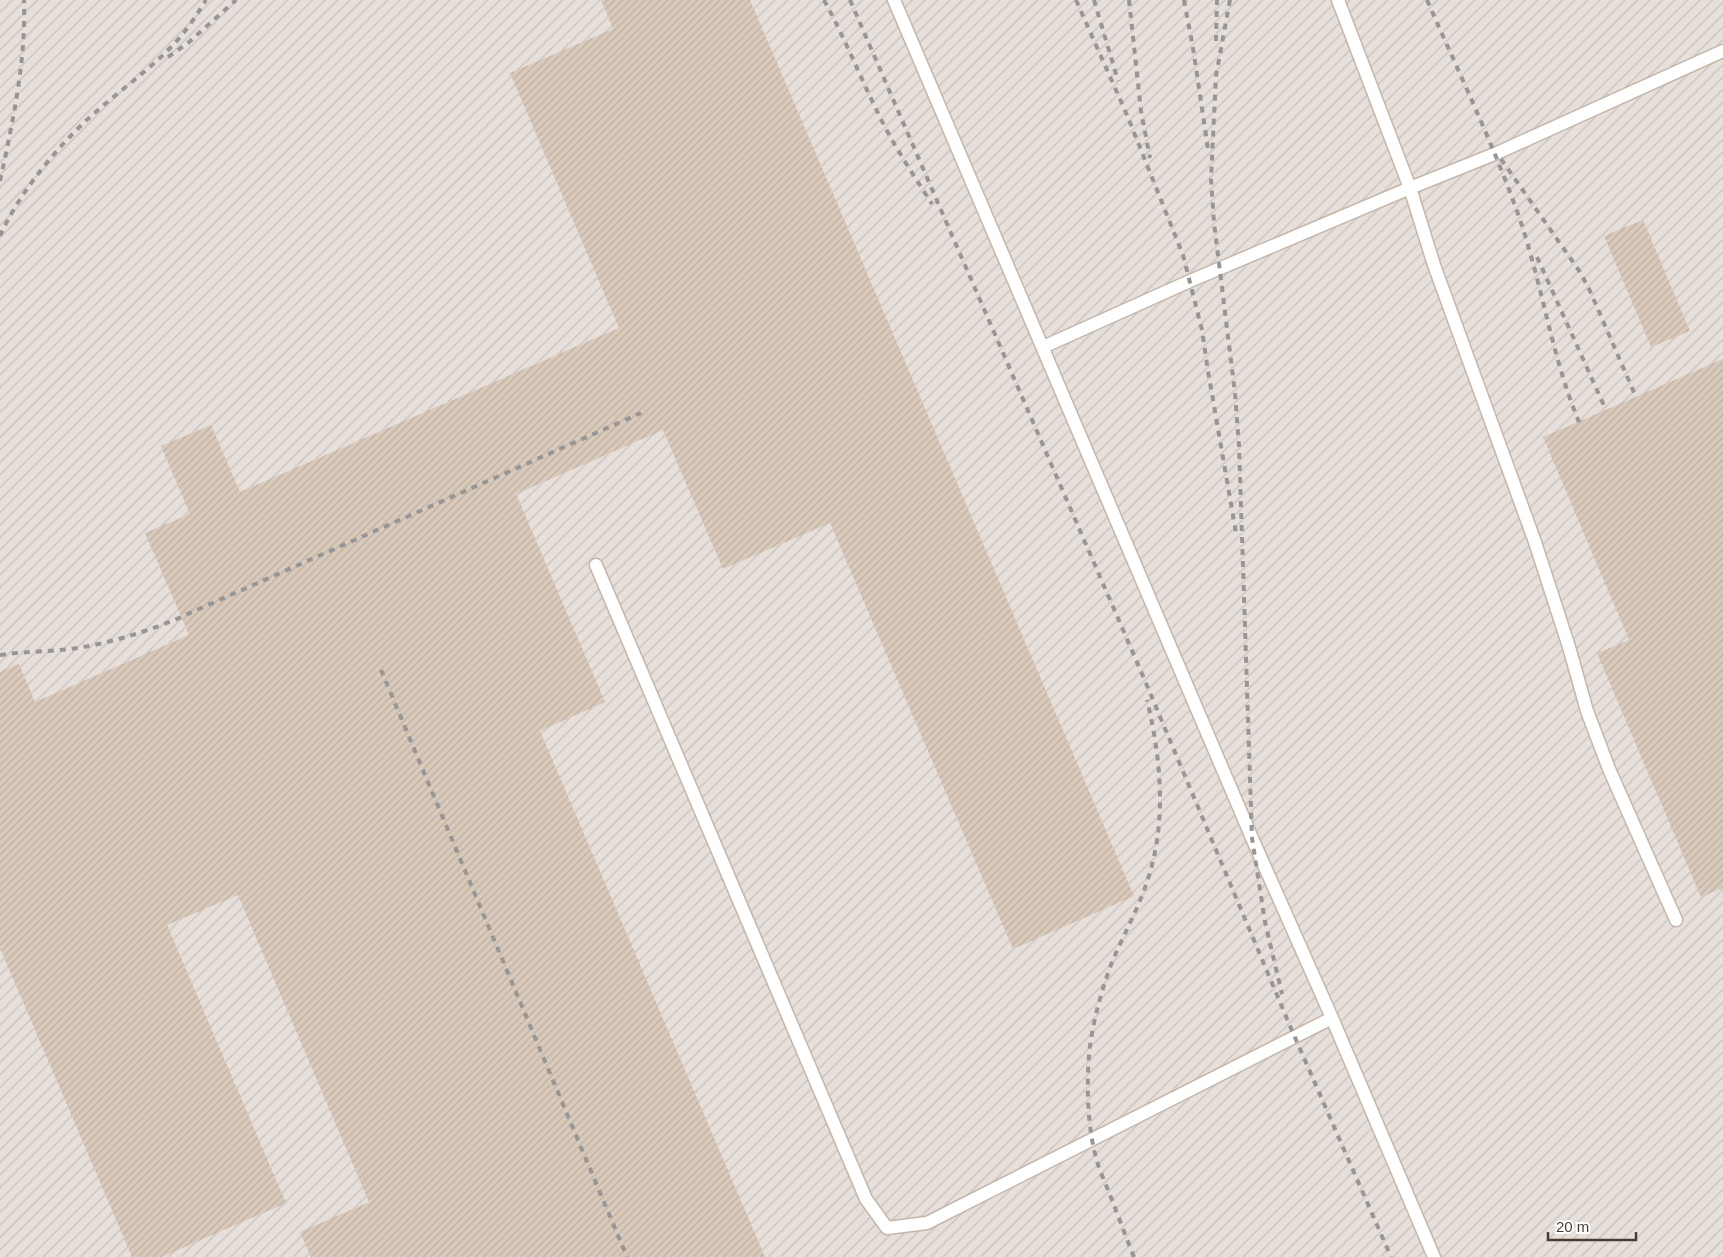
<svg xmlns="http://www.w3.org/2000/svg" width="1723" height="1257" viewBox="0 0 1723 1257" font-family="Arial,sans-serif">
<style>
.industrial{fill:url(#industrial-furrows)}
.building{fill:url(#building-hatch)}
.lines{fill:none;stroke-linecap:round;stroke-linejoin:round}
.service-casing{stroke:#c4b7aa;stroke-width:15}
.service{stroke:#fff;stroke-width:12}
.rail{stroke:#969696;stroke-width:4;stroke-dasharray:6 6;stroke-linecap:butt}
</style>
<defs>
<pattern id="industrial-furrows" width="10" height="10" patternUnits="userSpaceOnUse" patternTransform="scale(1.25)"><rect width="10" height="10" fill="#e6dfda"/><path d="M-1 1l2-2M0 10L10 0M9 11l2-2" fill="none" stroke="#c7c0bc"/></pattern>
<pattern id="building-hatch" width="6" height="6" patternUnits="userSpaceOnUse" patternTransform="scale(1.25)"><rect width="6" height="6" fill="#dacabc"/><path d="M-1 1l2-2M0 6l6-6M5 7l2-2" fill="none" stroke="#bdaea2"/></pattern>
</defs>
<rect width="100%" height="100%" fill="#f4eee5"/>
<path class="industrial" d="M0,0h1723v1257h-1723z"/>
<path class="building" d="M601,0h149l384,896 -121,53 -183,-426 -107,46 -60,-139 -147,64 89,208 -65,29 225,526h-454l-11,-25 69,-30 -131,-307 -71,30 119,278 -124,54h-30l-132,-309v-276l19,-8 16,38 154,-67 -44,-102 45,-19 -29,-68 50,-21 29,67 379,-164 -109,-255 103,-44z
M1643,220l47,111 -39,16 -47,-111z
M1723,359v529l-22,9 -104,-244 32,-13 -86,-203z"/>
<g class="lines">
<defs>
<path id="service" d="M894,0l358,838 80,180 102,239
M1338,0l72,188 24,77 101,277 34,105 18,64 22,58 67,151
M1043,347l147,-66 220,-93 87,-35 226,-102
M596,565l270,634 21,29 40,-5 405,-205"/>
</defs>
<use href="#service" class="service-casing"/>
<use href="#service" class="service"/>
<path class="rail" d="M824,0c23,42 40,87 62,129 14,26 30,50 46,75
M850,0l290,669 150,357 101,231
M1076,0l51,115 56,140 19,75 6,41 28,162
M1094,0l24,81
M1129,0l12,111 9,47
M1184,0l9,48 15,101
M1230,0l-14,76 -5,103 3,44 21,170 4,53 13,392 13,84 17,72
M1427,0c31,71 65,141 91,214 24,68 33,141 61,208
M1216,41l1,-41
M168,57l20,-14 48,-43
M1501,159l79,113 10,19 46,106
M0,181c13,-60 26,-120 24,-181
M0,236c18,-41 55,-87 89,-118 25,-23 54,-43 78,-67 16,-15 28,-33 39,-51
M1537,257l69,153
M0,655c25,-4 51,-3 77,-7 33,-5 64,-15 95,-27l469,-208
M381,670l246,587
M1134,1257c-9,-22 -17,-45 -26,-67 -4,-10 -9,-21 -12,-32 -9,-35 -10,-77 -6,-112 4,-29 12,-57 22,-84 12,-28 27,-55 36,-83 19,-59 13,-120 -1,-179"/>
</g>
<path d="M1548 1232v8h88v-8" fill="none" stroke="#483d34" stroke-width="2.5"/>
<text x="1556" y="1232" font-size="15" fill="#483d34" stroke="#ffffff" stroke-width="4" paint-order="stroke">20 m</text>
</svg>
